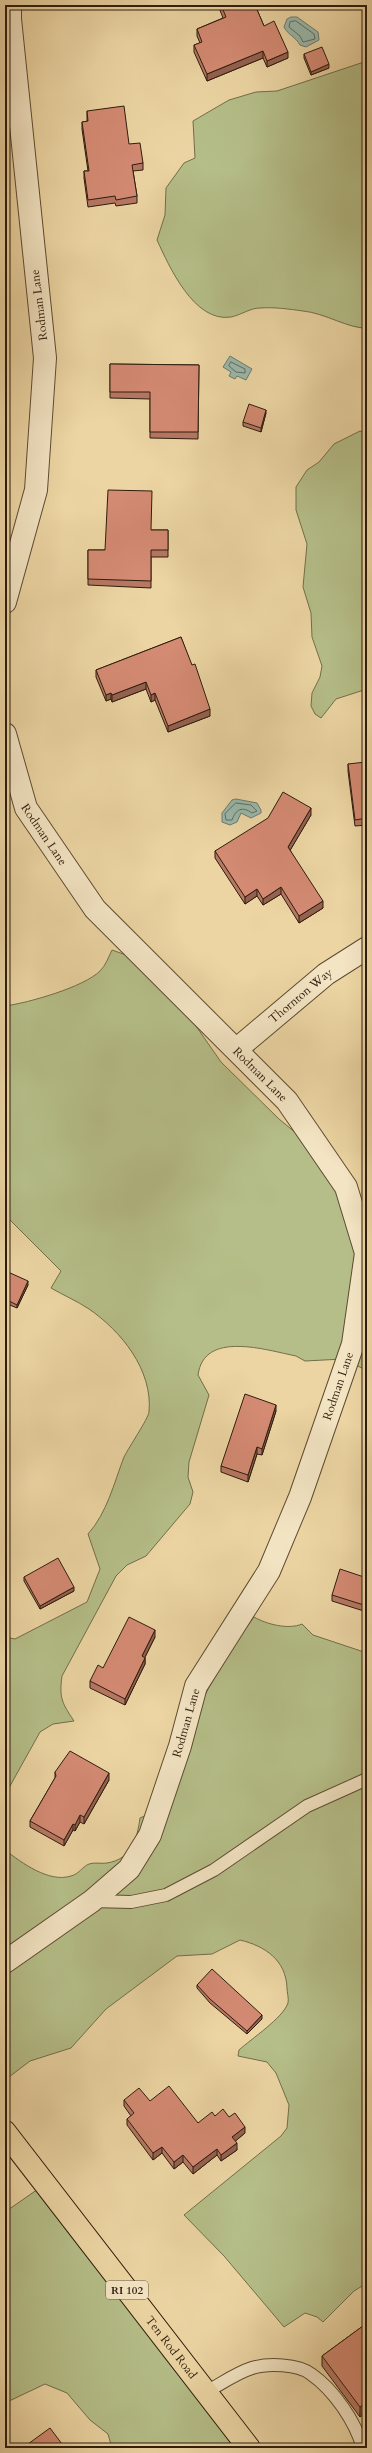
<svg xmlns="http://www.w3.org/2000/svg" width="372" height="2453" viewBox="0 0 372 2453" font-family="Cardo,serif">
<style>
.green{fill:#b5be88;stroke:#716e4a}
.water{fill:#99b8ab;stroke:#6e7a6c}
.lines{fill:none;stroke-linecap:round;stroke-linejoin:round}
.shore{stroke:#636a5c;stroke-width:1}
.service-casing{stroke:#5d4b32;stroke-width:14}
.minor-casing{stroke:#5d4b32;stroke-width:24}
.primary-casing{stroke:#2d1d0d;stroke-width:24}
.service{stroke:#f3e4c3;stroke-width:12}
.minor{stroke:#f3e4c3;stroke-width:22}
.primary{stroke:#ecd5a3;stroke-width:22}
.wall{fill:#b67763;stroke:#2d1d0d}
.shaded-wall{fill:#946150;stroke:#2d1d0d}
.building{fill:#d48a73;stroke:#2d1d0d}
.labels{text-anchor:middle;stroke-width:3;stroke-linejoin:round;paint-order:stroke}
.shield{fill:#f3e4c3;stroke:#685944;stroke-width:1}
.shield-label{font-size:11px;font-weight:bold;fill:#2d1d0d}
.street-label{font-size:12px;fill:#2d1d0d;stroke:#f3e4c3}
</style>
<rect width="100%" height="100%" fill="#ecd5a3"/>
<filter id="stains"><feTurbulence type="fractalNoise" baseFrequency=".005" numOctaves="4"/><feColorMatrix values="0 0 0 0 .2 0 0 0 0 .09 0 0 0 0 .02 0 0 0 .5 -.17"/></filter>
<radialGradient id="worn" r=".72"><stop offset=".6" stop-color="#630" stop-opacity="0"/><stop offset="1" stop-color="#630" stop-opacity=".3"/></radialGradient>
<path class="green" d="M367,61v267c-18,1 -42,-15 -64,-17 -14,-2 -29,-4 -43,-3 -10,0 -19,7 -29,9 -37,6 -62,-51 -74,-77l8,-25 1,-27 18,-25 11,-5 -2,-37 36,-21 27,-8 21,-1z
M360,431l7,2v256l-31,10 -15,19 -6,-4 -4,-8 1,-13 8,-16 2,-11 -10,-29 -1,-24 -8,-26 4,-43 -11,-34v-23l11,-17 12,-8 15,-18z
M112,950l14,5 63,61 32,46 58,57 29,24 22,33 14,32 5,27 13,3 5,-1v136l-1,-3 -23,-11 -38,2 -9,-5c-30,-6 -92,-26 -98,19l11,20 -20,67 -1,15 5,15 -3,12 -44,52 -19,9 -11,11 -54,100c-3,22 0,27 12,45l-21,3 -13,8 -35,63v-158l10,2 72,-37 13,-33 -12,-35c19,-21 26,-51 36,-77 5,-10 24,-38 25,-45 4,-42 -28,-81 -60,-103 -12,-8 -26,-14 -38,-21l10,-17 -56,-56v-209c23,-3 79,-19 95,-35 6,-6 8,-13 12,-21z
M254,1617c12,7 34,13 48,7l11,11 54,18v630l-13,8 -31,31 -6,-5 -12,-4 -21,14 -60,-71 -40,-41 97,-79 6,-8 2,-23 -13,-32 -9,-11 -29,-6 1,-6c12,-11 44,-32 49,-47 1,-4 -1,-11 -1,-15 -1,-28 -22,-42 -47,-48l-28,14 -35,2 -71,53 -35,39 -41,13 -25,19v-230c17,13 44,33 66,26 8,-2 11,-9 18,-12 5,-2 13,0 18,-1 25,-4 30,-24 33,-45l9,-4c31,-69 59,-136 105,-197z
M41,2187l202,261h-131l-4,-14 -18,-14 -23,-27 -22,-9 -40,19v-191z"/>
<path class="water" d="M291,17h6l21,15 1,8 -13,7 -6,-2c-4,-8 -13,-11 -16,-18l3,-8z
M230,356l22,13 -6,11 -9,-4 -2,3 -6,-3 2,-4 -8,-5z
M236,799l21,4 4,7v3l-10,5 -10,-5 -4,9 -7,3 -8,-3v-9l10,-13z"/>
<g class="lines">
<path class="shore" d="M296,21l18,13 1,5 -12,3 -3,-6 -11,-9 1,-5z
M231,362l14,7v4l-9,-1 -7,-6z
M236,803l15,2 6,6 -5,2c-10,-7 -16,-4 -20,7h-6l-1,-6z"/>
<defs>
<path id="service" d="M92,1901l39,1 35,-7 48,-25 93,-64 60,-27
M206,2392c15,-8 30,-19 46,-24 16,-5 46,-4 59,6 23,16 44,47 52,74"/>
<g id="minor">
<path d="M5,602l31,-112 9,-132 -35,-339v-14"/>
<path id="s1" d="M5,734l21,74 69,101 192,192 59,86 20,66 -13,91 -53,153 -31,74 -73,115 -16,60 -30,89 -21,34 -37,32 -87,61"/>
<path id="s2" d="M237,1049l89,-75 41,-26"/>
</g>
<g id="primary">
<path id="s3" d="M5,2132l244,316"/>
</g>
</defs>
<use href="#service" class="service-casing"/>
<use href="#minor" class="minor-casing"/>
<use href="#primary" class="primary-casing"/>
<use href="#service" class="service"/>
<use href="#minor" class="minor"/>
<use href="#primary" class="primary"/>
</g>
<path class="wall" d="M218,5h37l9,21 24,32 -21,9 -4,-9 -56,23 -13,-29v-7l6,-2 -3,-7v-7l26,-11z
M304,54l25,14 -18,7 -7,-17z
M87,111l42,33 14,19v7l-10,1 4,25v7l-21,3 -1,-3 -27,4 -4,-29v-7h4l-6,-42v-7h5z
M110,364l89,1 -1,74 -48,-1v-39l-40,-1z
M266,413l-5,19 -18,-6v-4z
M152,530h16v27h-17v31l-63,-3v-35h17z
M181,637l29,79 -42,16 -13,-32 -4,2 -5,-13 -34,13 -1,-3 -5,2 -10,-24v-7z
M348,764l19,3v58l-12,1 -7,-55z
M311,815l-21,35 33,58 -24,15 -18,-29 -18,11 -6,-9 -12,8 -30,-46v-7z
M5,1278l23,7 -11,23 -12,-5z
M276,1411l-14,44 -5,-1 -9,28 -27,-10v-6z
M24,1577l50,14 -34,18 -16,-28z
M367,1578v34l-35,-11v-6z
M155,1637l-10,20v7l-20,41 -35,-17v-7l13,-13z
M55,1772l54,8 -25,44 -4,-2 -5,9 -2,-1 -9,16 -34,-19v-6l25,-43z
M197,1985l65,34 -15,15 -37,-31 -13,-15z
M124,2100l26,1 48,22 17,-7 14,1 16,16 -10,8 2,9 -16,11 -4,-6 -24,19 -10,-12 -9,7 -12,-16 -9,7 -26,-35v-6l4,-3 -7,-10z
M367,2323l-7,94 -38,-51v-10z"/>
<path class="shaded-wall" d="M263,51v7l-56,23v-7z
M288,52v6l-21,9v-6z
M329,64v4l-18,7v-3z
M266,410v3l-5,19v-4z
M146,682v7l-34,13v-7z
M111,693v6l-5,2v-6z
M155,693v7l-4,2v-7z
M210,709v7l-42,16v-6z
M311,808v7l-23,39v-7z
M9,887v6l-4,5v-6z
M281,887v7l-18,11v-6z
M257,889v7l-12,8v-7z
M323,901v7l-24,15v-7z
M28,1281v4l-11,23v-3z
M276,1405v6l-14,44v-6z
M257,1447v7l-9,28v-7z
M74,1587v4l-34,18v-3z
M155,1630v7l-13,26v-7z
M145,1658v6l-20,41v-6z
M109,1773v7l-25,44v-7z
M80,1815v7l-5,9v-6z
M73,1824v6l-9,16v-6z
M262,2015v4l-15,15v-3z
M245,2127v6l-13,11v-7z
M237,2143v7l-16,11v-6z
M162,2147v6l-9,7v-7z
M217,2149v6l-24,19v-7z
M183,2155v7l-9,7v-7z
M367,2401v11l-7,5v-10z"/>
<path class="building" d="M221,5h34l9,21 10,-5 14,31 -21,9 -4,-10 -56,23 -13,-29 8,-3 -5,-13 29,-12z
M322,47l7,17 -18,8 -7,-18z
M124,106l5,38 11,-1 3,20 -11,2 5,31 -21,4 -1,-4 -27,4 -4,-29h5l-7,-49 6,-1 -1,-10z
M110,364l89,1 -1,67h-48v-40h-40z
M249,404l17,6 -5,18 -18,-6z
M108,490l44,1 -1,39h17v20h-17v31l-63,-2v-29h17z
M181,637l11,28 3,-1 15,45 -42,17 -13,-33 -4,2 -5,-13 -34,13 -1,-2 -5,2 -10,-25z
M366,762l1,5v51l-12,2 -7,-56z
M283,792l28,16 -23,39 35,54 -24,15 -18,-29 -18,12 -6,-10 -12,8 -30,-46 53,-33z
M5,884l4,3 -4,5z
M8,1272l20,9 -11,24 -12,-6v-21z
M245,1394l31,11 -14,44 -5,-2 -9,28 -27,-9z
M58,1558l16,29 -34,19 -16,-29z
M340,1569l27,9v28l-35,-11z
M129,1617l26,13 -13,26 3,2 -20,41 -35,-18 8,-16 5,3z
M70,1751l39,22 -25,44 -4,-2 -5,10 -2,-1 -9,16 -34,-19 26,-45 -1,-4z
M212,1969l50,46 -15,16 -37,-32 -13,-14z
M169,2086l29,37 14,-11 3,4 8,-7 6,8 6,-4 10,14 -13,10 5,6 -16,12 -4,-6 -24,18 -10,-12 -9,7 -12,-15 -9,6 -26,-34 7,-6 -10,-13 15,-12 11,13z
M367,2323v78l-7,6 -38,-51z
M50,2428l15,20h-34l-3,-4z"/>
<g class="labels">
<rect class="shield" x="106" y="2281" width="42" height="18" rx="3"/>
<g class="shield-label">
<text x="127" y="2294">RI 102</text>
</g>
<g class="street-label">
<text transform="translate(39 305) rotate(-97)" y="4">Rodman Lane</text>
<text dy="4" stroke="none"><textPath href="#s1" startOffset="109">Rodman Lane</textPath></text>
<text dy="4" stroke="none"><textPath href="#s2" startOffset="83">Thornton Way</textPath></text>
<text dy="4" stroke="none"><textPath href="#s1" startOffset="433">Rodman Lane</textPath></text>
<text transform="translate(338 1386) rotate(-71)" y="4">Rodman Lane</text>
<text transform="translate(186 1723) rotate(-74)" y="4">Rodman Lane</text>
<text dy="4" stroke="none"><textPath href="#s3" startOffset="272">Ten Rod Road</textPath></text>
</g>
</g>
<rect width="372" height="2453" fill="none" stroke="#ecd5a3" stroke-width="20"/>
<rect x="6" y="6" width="360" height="2441" fill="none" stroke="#2d1d0d" stroke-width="2"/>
<rect x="10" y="10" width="352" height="2433" fill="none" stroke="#2d1d0d"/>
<rect width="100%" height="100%" filter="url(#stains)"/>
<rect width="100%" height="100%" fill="url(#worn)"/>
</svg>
